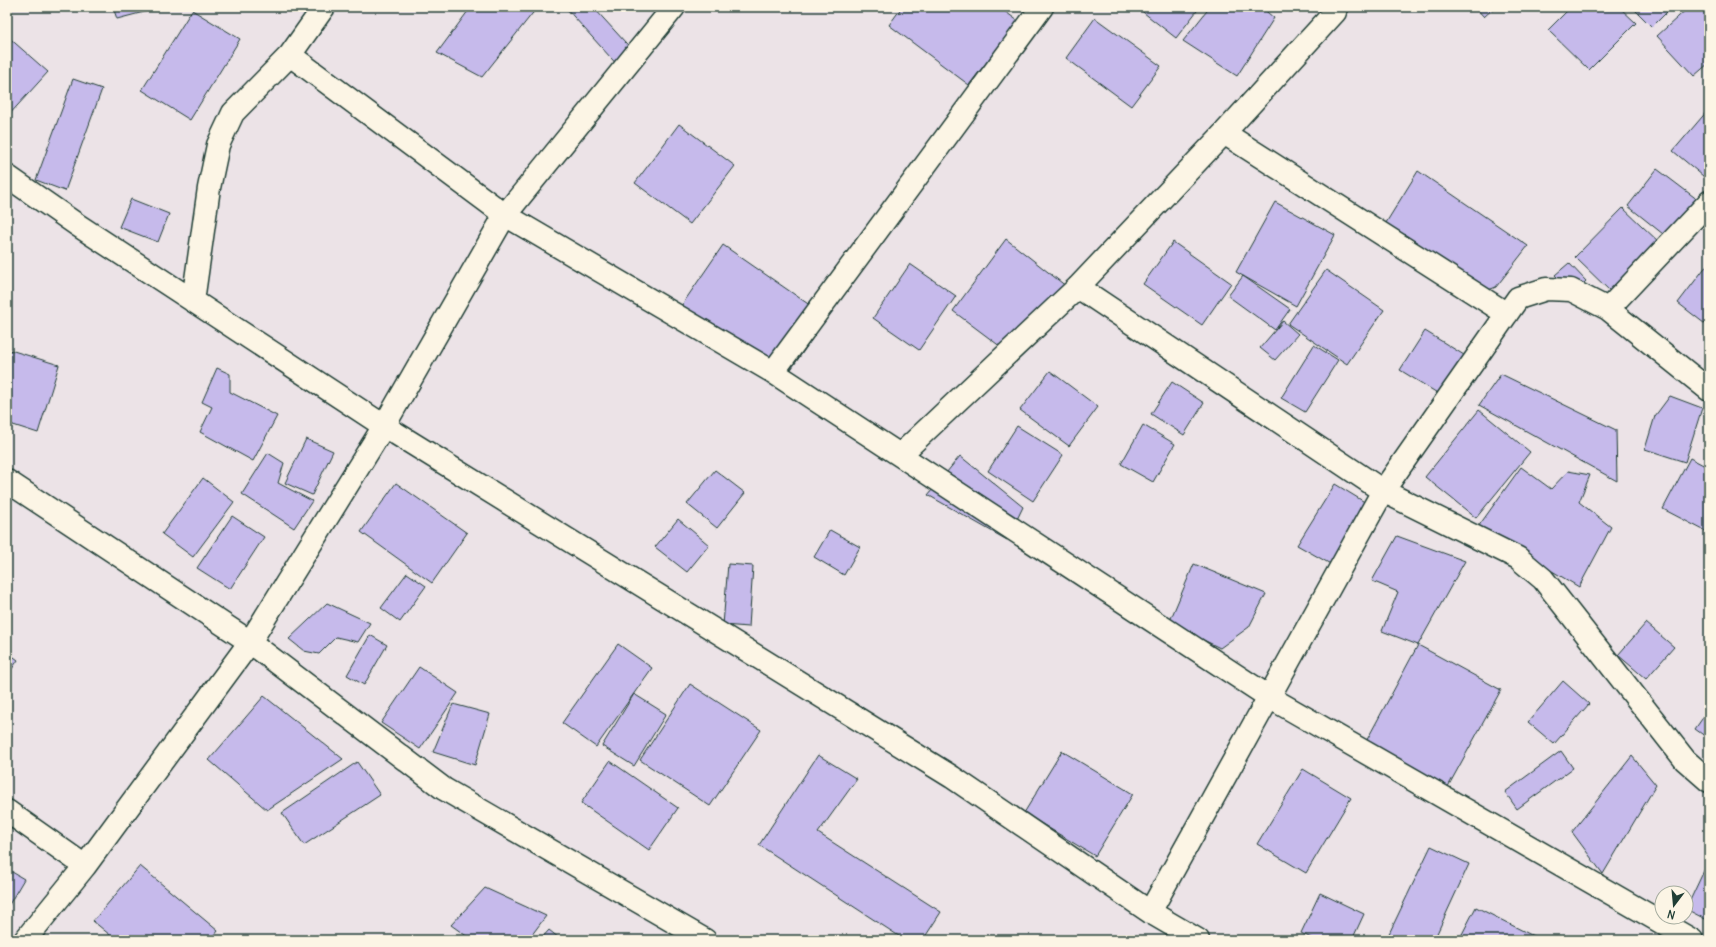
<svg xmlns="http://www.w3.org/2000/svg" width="1716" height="947" viewBox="0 0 1716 947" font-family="Delius,sans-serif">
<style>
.building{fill:#c6baeb;stroke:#1f3d34}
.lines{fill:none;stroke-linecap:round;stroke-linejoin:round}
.street-casing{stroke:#1f3d34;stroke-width:25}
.street{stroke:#fcf5e5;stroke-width:22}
</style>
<rect width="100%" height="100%" fill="#ece3e7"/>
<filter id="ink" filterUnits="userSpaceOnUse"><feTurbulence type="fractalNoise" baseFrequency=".025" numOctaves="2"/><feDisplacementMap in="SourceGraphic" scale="8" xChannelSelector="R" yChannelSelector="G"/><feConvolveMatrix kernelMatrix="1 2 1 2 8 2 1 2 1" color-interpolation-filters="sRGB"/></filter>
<g filter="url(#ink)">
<path class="building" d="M113,7h50l-46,12z
M471,7h62l3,2 -54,68 -45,-24z
M565,7h28l43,47 -16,14z
M902,7h97l19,14 -49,64 -80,-60z
M1141,7h59l-24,31 -37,-29z
M1210,7h51l13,11 -37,58 -54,-35z
M1475,7h20l-11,10z
M1571,7h48l17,16 -47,47 -41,-40z
M1632,7h40l-20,20z
M1689,7h20v56l-15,13 -37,-40z
M192,10l48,29 -50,81 -48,-30z
M1095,18l66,48 -30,40 -65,-48z
M7,36l41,36 -41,45z
M73,79l29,10 -37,102 -29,-11z
M1708,110l1,1v70l-36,-30z
M679,124l56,42 -45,58 -55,-41z
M1657,169l41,31 -30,38 -40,-32z
M1418,171l110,75 -32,41 -25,10 -95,-58z
M131,199l38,15 -11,28 -39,-15z
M1275,202l60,33 -39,71 -60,-34z
M1623,208l37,35 -48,50 -37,-36z
M1006,239l70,55 -59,65 -64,-48z
M1173,242l58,41 -29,42 -59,-41z
M723,245l104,72 -46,67 -104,-72z
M1569,263l17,18 -13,13 -18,-19z
M910,264l46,32 -37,54 -46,-32z
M1707,265l2,1v61l-31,-24z
M1326,270l58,40 -37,54 -59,-40z
M1243,276l47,33 -15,21 -47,-34z
M1283,321l15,13 -23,26 -15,-12z
M1425,331l39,24 -25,39 -39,-24z
M1314,345l24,15 -33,52 -24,-14z
M7,349l52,16 -21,68 -31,-10z
M217,368l13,6v18l47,24 -24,45 -53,-29 12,-25 -10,-5z
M1050,371l48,36 -29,39 -49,-36z
M1501,374l115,56 1,51 -138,-76z
M1172,382l32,21 -20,32 -33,-21z
M1670,396l32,12 -17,54 -40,-13 10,-33z
M1479,410l51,42 -54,66 -51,-41z
M1143,425l32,19 -22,38 -32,-18z
M1017,426l46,29 -30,46 -45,-30z
M306,439l27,12 -21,44 -27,-12z
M268,453l16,10 -6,20 34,18 -18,27 -52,-34z
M960,456l63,51 -16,33 -79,-45z
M1690,458l19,10v65l-46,-24z
M1521,467l30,22 17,-18 22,4 -11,27 32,25 -32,60 -101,-60z
M715,470l30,23 -28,35 -30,-24z
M203,478l31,24 -41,55 -31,-23z
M396,483l71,50 -35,50 -71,-51z
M1335,484l46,28 -47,54 -37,-21z
M232,516l32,21 -34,52 -33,-21z
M678,519l31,26 -22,27 -32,-25z
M830,530l30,17 -16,28 -30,-18z
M1397,536l68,25 -47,84 -36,-14 16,-39 -26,-11z
M728,564l25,2 -4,61 -26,-2z
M1194,564l72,30 -17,33 -29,21 -51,-25z
M407,573l19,13 -26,36 -19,-14z
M327,603l43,20 -12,19 -22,-5 -17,17 -15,-3 -15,-12z
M1646,623l28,24 -28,32 -28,-24z
M370,635l17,10 -23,40 -17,-10z
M618,644l34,24 -56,79 -34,-24z
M1418,645l83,45 -57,104 -82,-45z
M7,652l11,8 -11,16z
M419,667l39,26 -38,56 -39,-26z
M1563,681l26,23 -35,40 -26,-22z
M690,684l71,46 -51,76 -70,-46z
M634,694l32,20 -32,52 -32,-20z
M264,696l79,63 -76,51 -58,-50z
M453,704l37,10 -15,51 -42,-13z
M1709,709v30l-14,-10z
M1062,751l71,43 -38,62 -71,-43z
M1561,751l12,17 -56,41 -12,-17z
M818,755l39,24 -39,54 123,79 -18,28h-18l-146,-95z
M1632,756l24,29 -53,89 -31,-42z
M610,761l68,47 -29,42 -68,-47z
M357,762l23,33 -76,50 -22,-32z
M1303,769l48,29 -45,75 -49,-29z
M1431,846l38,18 -35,76h-48z
M1709,860v61l-23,-12z
M140,866l78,65 -7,9h-95l-23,-19z
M7,869l17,10 -17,29z
M485,888l61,28 -18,24h-56l-21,-15z
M1320,893l44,21 -12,26h-37l-14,-7z
M1476,907l65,33h-82z
M549,930l10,8 -2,2h-17z"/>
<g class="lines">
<defs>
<path id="street" d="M324,7l-34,48 215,160 268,157 496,325 423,243
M1224,133l283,181
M7,176l69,48 308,202 568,351 198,135 48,28
M1078,287l305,204 135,67 25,21 142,181 24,21
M193,301l16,-113 9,-43 15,-32 57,-58
M1608,309l101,-107
M773,372l269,-365
M900,455l178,-168 146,-154 111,-121 1,-5
M7,481l243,161 194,147 261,151
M7,811l78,55
M1150,912l233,-421 135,-193 28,-9 25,1 37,19 101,81
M25,940l60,-74 165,-224 134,-216 121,-211 169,-208"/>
</defs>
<use href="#street" class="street-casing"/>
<use href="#street" class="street"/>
</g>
</g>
<rect width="1716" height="947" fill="none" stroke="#fcf5e5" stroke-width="24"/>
<rect x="12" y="12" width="1692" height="923" fill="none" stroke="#1f3d34" stroke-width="1.5" filter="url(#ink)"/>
<g transform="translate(1674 905) rotate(196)"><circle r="19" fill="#fcf5e5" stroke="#a4ab9e"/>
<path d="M0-3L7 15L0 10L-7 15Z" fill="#1f3d34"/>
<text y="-6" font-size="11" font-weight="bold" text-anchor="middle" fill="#1f3d34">N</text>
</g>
</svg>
